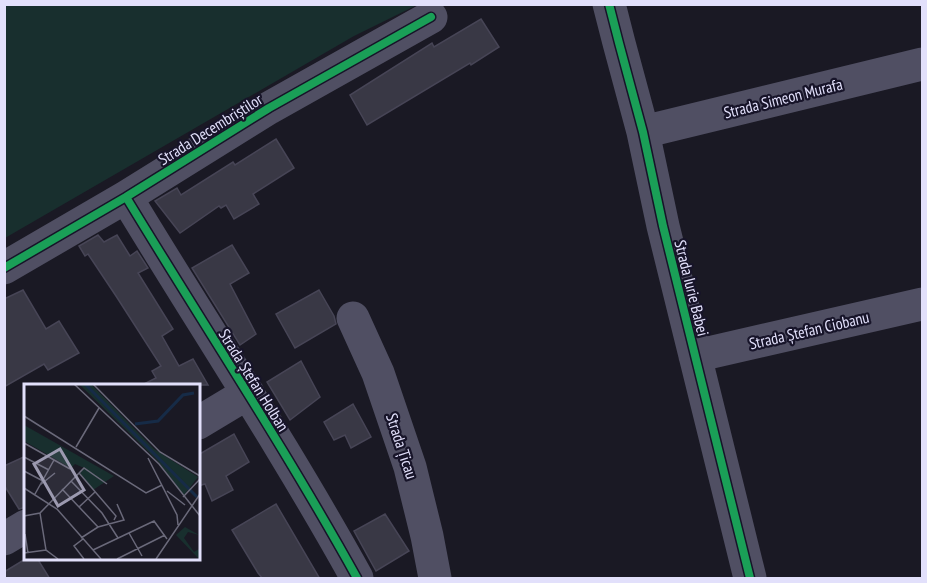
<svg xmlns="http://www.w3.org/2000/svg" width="927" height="583" viewBox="0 0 927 583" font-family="'PT Sans Narrow',sans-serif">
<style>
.green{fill:#182f2e}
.building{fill:#393845;stroke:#474556;stroke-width:1.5}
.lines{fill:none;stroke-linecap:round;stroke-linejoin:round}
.minor{stroke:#504f63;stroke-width:33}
.cycleway-casing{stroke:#171429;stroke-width:11}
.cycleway{stroke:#1a9f57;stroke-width:8}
.labels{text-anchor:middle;stroke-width:4.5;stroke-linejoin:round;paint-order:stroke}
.street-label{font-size:16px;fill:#e2e0fb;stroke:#171429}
.inset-river{fill:none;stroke:#162b47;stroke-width:3}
.inset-road{fill:none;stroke:#6a697a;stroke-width:1.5}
.view{fill:#9c9ab0;fill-opacity:0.15;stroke:#9c9ab0;stroke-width:3}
.inset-edge{fill:none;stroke:#e2e0fb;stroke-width:3}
</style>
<rect width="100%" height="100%" fill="#1a1924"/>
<path class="green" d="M5,4h412v1l-63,31 -349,202z"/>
<path class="building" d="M481,19l18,28 -28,18 -1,-2 -103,62 -17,-30 82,-52 2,4z
M276,139l18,29 -41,26 6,10 -25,15 -8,-14 -5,3 -2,-2 -39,27 -25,-32 22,-13 4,7 52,-33 2,3z
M98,235l6,7 13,-7 13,21 7,-5 11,17 -10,5 35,56 -11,7 17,30 14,-7 15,26h-66l14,-7 -4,-7 9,-5 -45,-70 -28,-42 -3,2 -6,-10z
M232,245l17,28 -19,11 26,50 -16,11 -48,-77z
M23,290l23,39 13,-8 20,32 -31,17 -4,-6 -40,23v-88z
M319,290l15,26 2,8 -41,24 -19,-34z
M301,361l19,36 -30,23 -23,-38z
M353,404l18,33 -20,11 -6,-13 -11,5 -10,-18z
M234,434l15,28 -23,14 7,14 -21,11 -7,-17 -7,2v-31z
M26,456v51l-7,2 -15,-24v-19z
M276,504l44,75h-57l-5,-6 -26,-43z
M385,514l24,37 -33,20 -22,-40z
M27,558h10l13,21h-46v-7z"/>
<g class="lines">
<path class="minor" d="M609,4l10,39 24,89 20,94 87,352
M643,132l279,-68
M126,197c77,127 159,251 231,381
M4,268l122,-71 143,-89 162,-91
M353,318l25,55 32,94 17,69 8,42
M695,356l227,-52
M198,423l50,-30
M4,539l22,-13"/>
<defs>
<path id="cycleway" d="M609,4l10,39 24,89 20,94 87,352
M126,197c77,127 159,251 231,381
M4,268l122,-71 143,-89 162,-91"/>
</defs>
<use href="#cycleway" class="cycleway-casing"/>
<use href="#cycleway" class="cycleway"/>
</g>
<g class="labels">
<g class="street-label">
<text transform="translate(783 98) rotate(-14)" y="6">Strada Simeon Murafa</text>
<text transform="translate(210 129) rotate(-32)" y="6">Strada Decembriștilor</text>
<text transform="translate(692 288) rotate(76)" y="6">Strada Iurie Babei</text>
<text transform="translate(809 330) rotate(-13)" y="6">Strada Ștefan Ciobanu</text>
<text transform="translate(254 380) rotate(58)" y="6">Strada Ștefan Holban</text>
<text transform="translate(402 446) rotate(72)" y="6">Strada Țicau</text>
</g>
</g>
<g transform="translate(24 384)">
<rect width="176" height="176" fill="#1a1924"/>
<path d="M55,0h12l63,65 44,28 -14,18 -27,-35zM0,41l90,51 -21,14 -13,-17 4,-5 -9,-4 -4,4 -47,-27zM161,143l14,8 -11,-3 -4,6 10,14 5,-3v10l-23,-24z" fill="#182f2e"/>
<path class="inset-river" d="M61,0l112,113M111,40l23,-3 25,-26 11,-2"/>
<path class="inset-road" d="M50,0l85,80 41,52M69,0l67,68 40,24M0,32l122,77 16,-8M0,59l46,26M52,63l23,-39M0,73l25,13M124,74l29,57 1,10M0,87l19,10M55,89l37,43 -2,4M47,97l31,32 16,25M16,101l15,-12M0,104l33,21 44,50M38,105l36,38M143,107l18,14M11,110l19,-34M159,113l17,-18M55,123l16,-15M16,129l6,37 12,9M0,132l16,-3 44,-45 23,16M105,149l13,23M1,150l3,19M57,154l17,-11 26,-7 -7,-16M59,155l-9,7 10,13M69,166l61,-29 13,18M0,169l22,-3M93,175l48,-24M132,175l44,-65"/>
<path class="view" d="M36,65l24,41 -26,16 -24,-42z"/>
<rect width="176" height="176" class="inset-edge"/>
</g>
<rect width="927" height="583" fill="none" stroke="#e2e0fb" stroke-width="12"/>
</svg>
